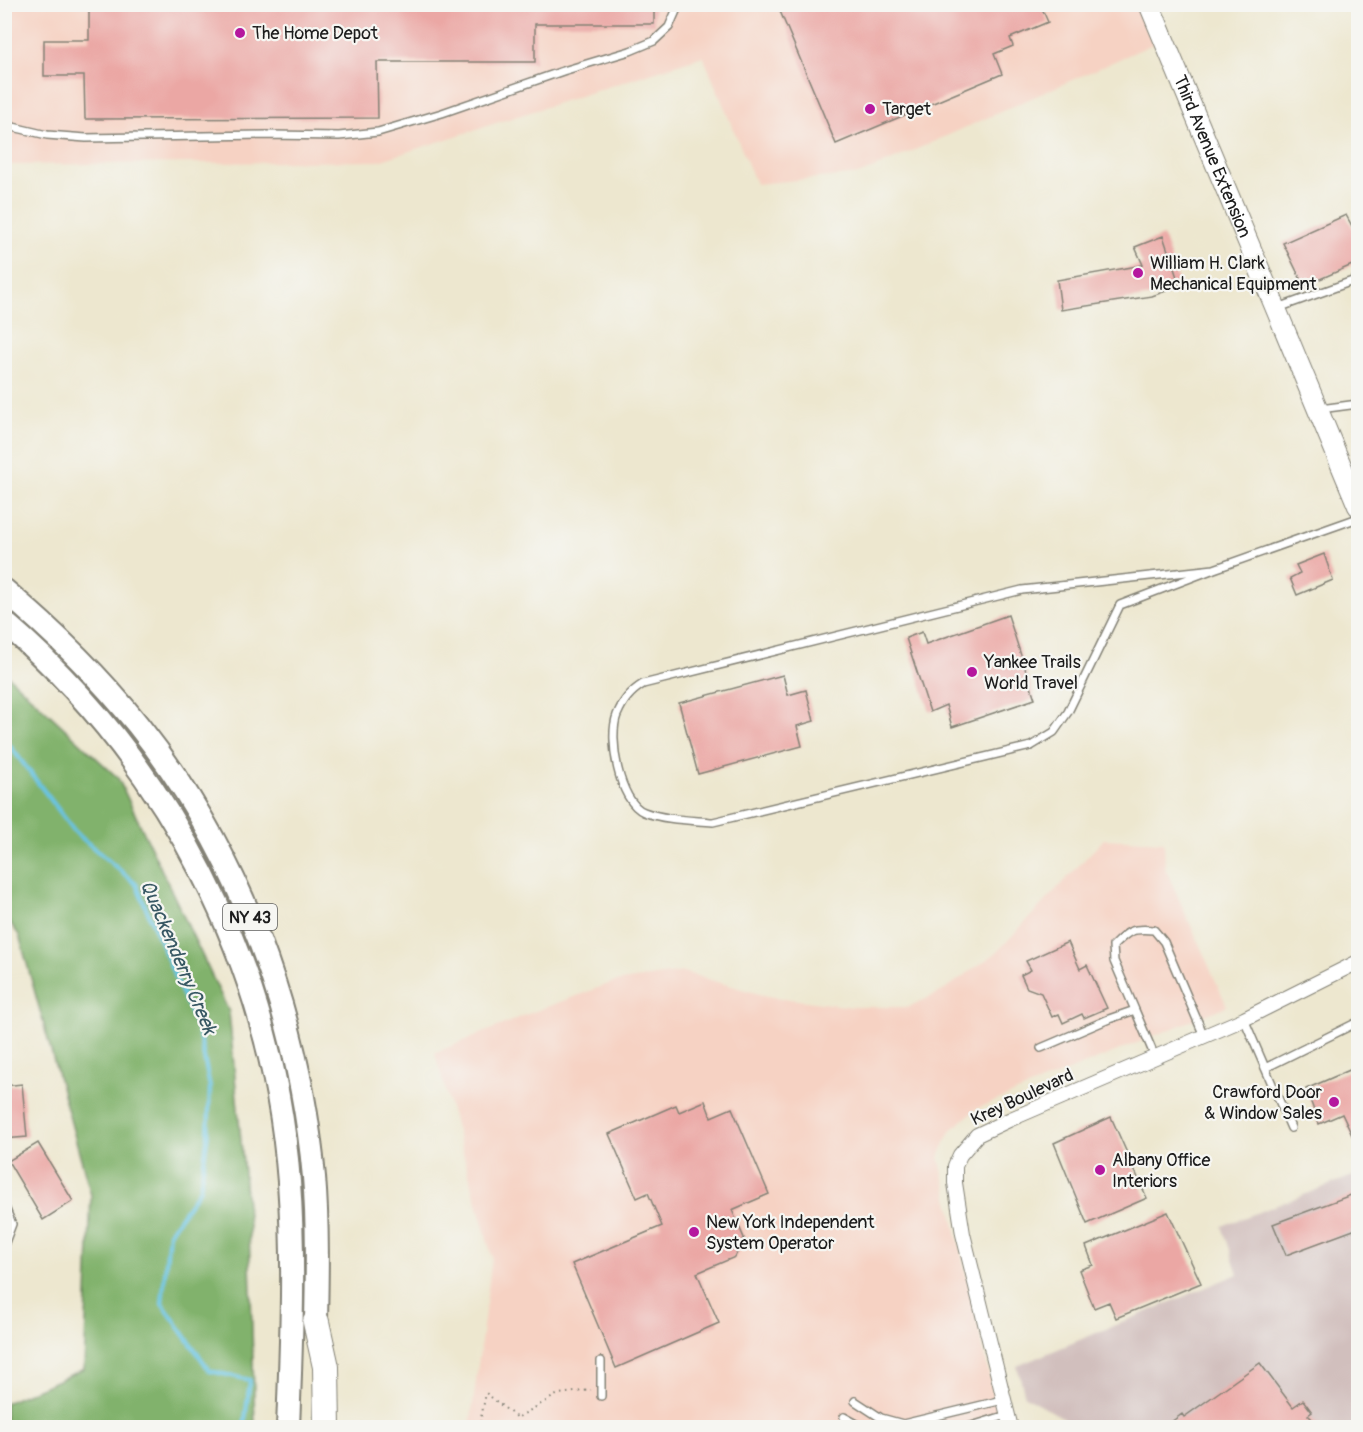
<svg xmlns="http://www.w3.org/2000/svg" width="1363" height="1432" viewBox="0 0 1363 1432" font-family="Pangolin,sans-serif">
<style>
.built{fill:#f6d2c3}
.industrial{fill:#d1bfbd}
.forest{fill:#81b26c;stroke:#4e6744;stroke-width:1.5}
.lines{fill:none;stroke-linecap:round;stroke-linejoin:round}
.stream{stroke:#68c5e6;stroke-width:4}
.building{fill:#eba7a4}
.lane-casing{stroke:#848276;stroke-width:10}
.street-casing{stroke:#848276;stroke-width:16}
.secondary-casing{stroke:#848276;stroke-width:22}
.primary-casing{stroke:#848276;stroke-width:26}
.highway-casing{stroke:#848276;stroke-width:28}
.path{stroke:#848276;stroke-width:2;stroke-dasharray:1.5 4.5;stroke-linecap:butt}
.lane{stroke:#fff;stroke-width:7}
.street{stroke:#fff;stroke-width:14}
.secondary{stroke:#fff;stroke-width:20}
.primary{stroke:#fff;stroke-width:22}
.highway{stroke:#fff;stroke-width:26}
.poi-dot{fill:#b5179e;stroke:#f6f6f2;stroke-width:2}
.labels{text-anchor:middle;stroke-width:4.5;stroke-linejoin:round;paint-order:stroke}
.shield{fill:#f6f6f2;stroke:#5d5d5c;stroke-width:1.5}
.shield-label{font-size:16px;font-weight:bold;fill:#1c1c1c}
.poi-label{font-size:18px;fill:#1c1c1c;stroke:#f6f6f2;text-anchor:start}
.street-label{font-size:18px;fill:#1c1c1c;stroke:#f6f6f2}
.water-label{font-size:20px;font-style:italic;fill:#375763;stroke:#f6f6f2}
</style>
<rect width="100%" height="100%" fill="#f6f6f2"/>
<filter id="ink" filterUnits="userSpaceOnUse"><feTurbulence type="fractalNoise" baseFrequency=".0167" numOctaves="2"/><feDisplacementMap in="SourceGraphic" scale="12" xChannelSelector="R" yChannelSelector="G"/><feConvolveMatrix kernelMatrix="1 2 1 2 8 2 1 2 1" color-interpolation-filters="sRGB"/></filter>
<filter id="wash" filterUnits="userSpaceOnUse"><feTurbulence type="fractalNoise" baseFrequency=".008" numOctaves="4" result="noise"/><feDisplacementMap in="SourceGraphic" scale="24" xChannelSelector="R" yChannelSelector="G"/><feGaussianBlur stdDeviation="1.35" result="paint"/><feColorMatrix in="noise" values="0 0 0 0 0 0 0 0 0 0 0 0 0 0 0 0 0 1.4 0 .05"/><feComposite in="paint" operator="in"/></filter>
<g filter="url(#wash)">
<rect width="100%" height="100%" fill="#ede7cf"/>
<path class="built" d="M1136,4l17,40 -292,130 -105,10 -53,-128 -324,105 -374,4 -1,-160z
M1104,839l60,3 1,26 62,138 -251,103 -26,22 -11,26 62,270h-531l22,-170 -57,-204 98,-41 81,-30 69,-10 83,24 87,11h55l33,-15 55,-39z"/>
<path class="industrial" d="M1358,1174v253h-279l-54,-31 -8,-30 221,-92 -16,-48z"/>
<path class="forest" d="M4,672l114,106 111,234 20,215 6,200h-250v-24l79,-34 7,-174 -72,-260 -14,-19z"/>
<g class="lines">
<path class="stream" d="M4,738l72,95 60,51 63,149 11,54 -2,46 -8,56 -31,44 -7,70 48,68 40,9 -6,48"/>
</g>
<g id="blocks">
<path class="building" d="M89,4h565v20h-119v38h-158l1,56 -293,1 -1,-43h-40v-36h45z
M777,4h263l8,18 -38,16 3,8 -19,8 8,20 -166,70z
M1346,215l13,24v23l-55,24 -21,-43z
M1163,236l17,50 -28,10 -91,14 -4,-30 86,-15 -8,-18z
M1324,554l9,26 -36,15 -7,-17 10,-5 -4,-8z
M1008,615l27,84 -83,28 -6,-22 -16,7 -24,-74 16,-6 4,12z
M783,675l5,20 18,-5 8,31 -17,5 5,20 -104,28 -19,-71z
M1068,942l12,27 7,-4 20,43 -23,10 -2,-4 -19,9 -4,-9 -7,3 -11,-24 -14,-5 -6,-13 10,-5 -5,-9z
M1359,1066v84l-17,-36 -23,10 -13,-35z
M22,1084l5,53 -23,2v-53z
M705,1101l6,16 21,-9 37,86 -37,16 12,28 -9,19 -38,16 22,50 -103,45 -44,-104 90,-38 -14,-33 -11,5 -28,-64 67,-29 3,7z
M1111,1117l36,81 -60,26 -33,-81z
M38,1143l35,58 -30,19 -35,-59z
M1359,1192v36l-73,27 -13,-31z
M1168,1212l33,71 -85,35 -7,-16 -15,6 -15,-38 14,-5 -7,-19z
M1260,1363l33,44 10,-7 9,12 -4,3 13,13h-158l19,-14 2,3z"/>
</g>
</g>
<g filter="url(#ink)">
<use href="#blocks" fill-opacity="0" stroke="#848276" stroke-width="1.5"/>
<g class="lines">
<defs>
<path id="lane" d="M4,119l9,8 34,8 39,3 183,-3 70,1 39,-4 64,-19 121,-42 67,-20 24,-10 15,-14 10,-23
M1278,308l80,-29
M1320,409l38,-5
M1214,569l-192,21 -379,94c-13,8 -20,17 -26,31 -9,23 2,87 27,97 21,8 47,8 69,10l318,-76 23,-14 14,-20 52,-107 94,-36 144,-51
M1135,1010l-21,-49 -1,-15c16,-16 19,-18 41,-16l10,12 40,94
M1244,1019l47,109
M1041,1048l68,-29 26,-9 20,47
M1265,1068l93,-46
M4,1205l8,19 -8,21
M601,1361v35
M855,1401l26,17 22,6 100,-24
M844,1417l20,11
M965,1428l42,-13"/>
<path id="street" d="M1011,1428l-48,-194 -8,-51v-17l5,-11 17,-20 34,-16 233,-100 114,-57"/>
<g id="secondary">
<path id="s1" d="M1149,4l209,502"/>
</g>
<path id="primary" d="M4,590c49,41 94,85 134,135 102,128 161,290 176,452 4,48 3,97 2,145
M4,622c165,141 269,344 285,560 6,82 2,164 -1,246"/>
<path id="highway" d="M316,1322l10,45 1,61"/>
</defs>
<use href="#lane" class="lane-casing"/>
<use href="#street" class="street-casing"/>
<use href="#secondary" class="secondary-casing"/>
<use href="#primary" class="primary-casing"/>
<use href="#highway" class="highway-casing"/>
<path class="path" d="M479,1428l7,-35 31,25 41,-24 33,-4"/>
<use href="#lane" class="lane"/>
<use href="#street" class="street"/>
<use href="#secondary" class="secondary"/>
<use href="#primary" class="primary"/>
<use href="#highway" class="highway"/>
</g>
</g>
<g class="poi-dot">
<circle cx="240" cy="33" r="6"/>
<circle cx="870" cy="109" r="6"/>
<circle cx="1138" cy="273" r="6"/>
<circle cx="972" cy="672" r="6"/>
<circle cx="1334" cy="1102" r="6"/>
<circle cx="1100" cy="1170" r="6"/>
<circle cx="694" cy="1232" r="6"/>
</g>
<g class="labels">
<rect class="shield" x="223" y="904" width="54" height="26" rx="4.5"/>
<g class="shield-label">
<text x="250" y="923">NY 43</text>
</g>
<g class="poi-label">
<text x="252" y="39">The Home Depot</text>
<text x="882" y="115">Target</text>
<text x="1150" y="269">William H. Clark<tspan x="1150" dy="21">Mechanical Equipment</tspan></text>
<text x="984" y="668">Yankee Trails<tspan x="984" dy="21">World Travel</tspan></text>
<text x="1322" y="1098" text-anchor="end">Crawford Door<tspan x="1322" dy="21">&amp; Window Sales</tspan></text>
<text x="1112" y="1166">Albany Office<tspan x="1112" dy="21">Interiors</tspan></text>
<text x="706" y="1228">New York Independent<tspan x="706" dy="21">System Operator</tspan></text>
</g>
<g class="street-label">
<text dy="6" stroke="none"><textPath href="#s1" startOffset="165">Third Avenue Extension</textPath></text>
<text transform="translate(1022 1097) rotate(-25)" y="6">Krey Boulevard</text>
</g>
<g class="water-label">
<text transform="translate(179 957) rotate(67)" y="7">Quackenderry Creek</text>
</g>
</g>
<rect width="1363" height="1432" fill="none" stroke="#f6f6f2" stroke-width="24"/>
</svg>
